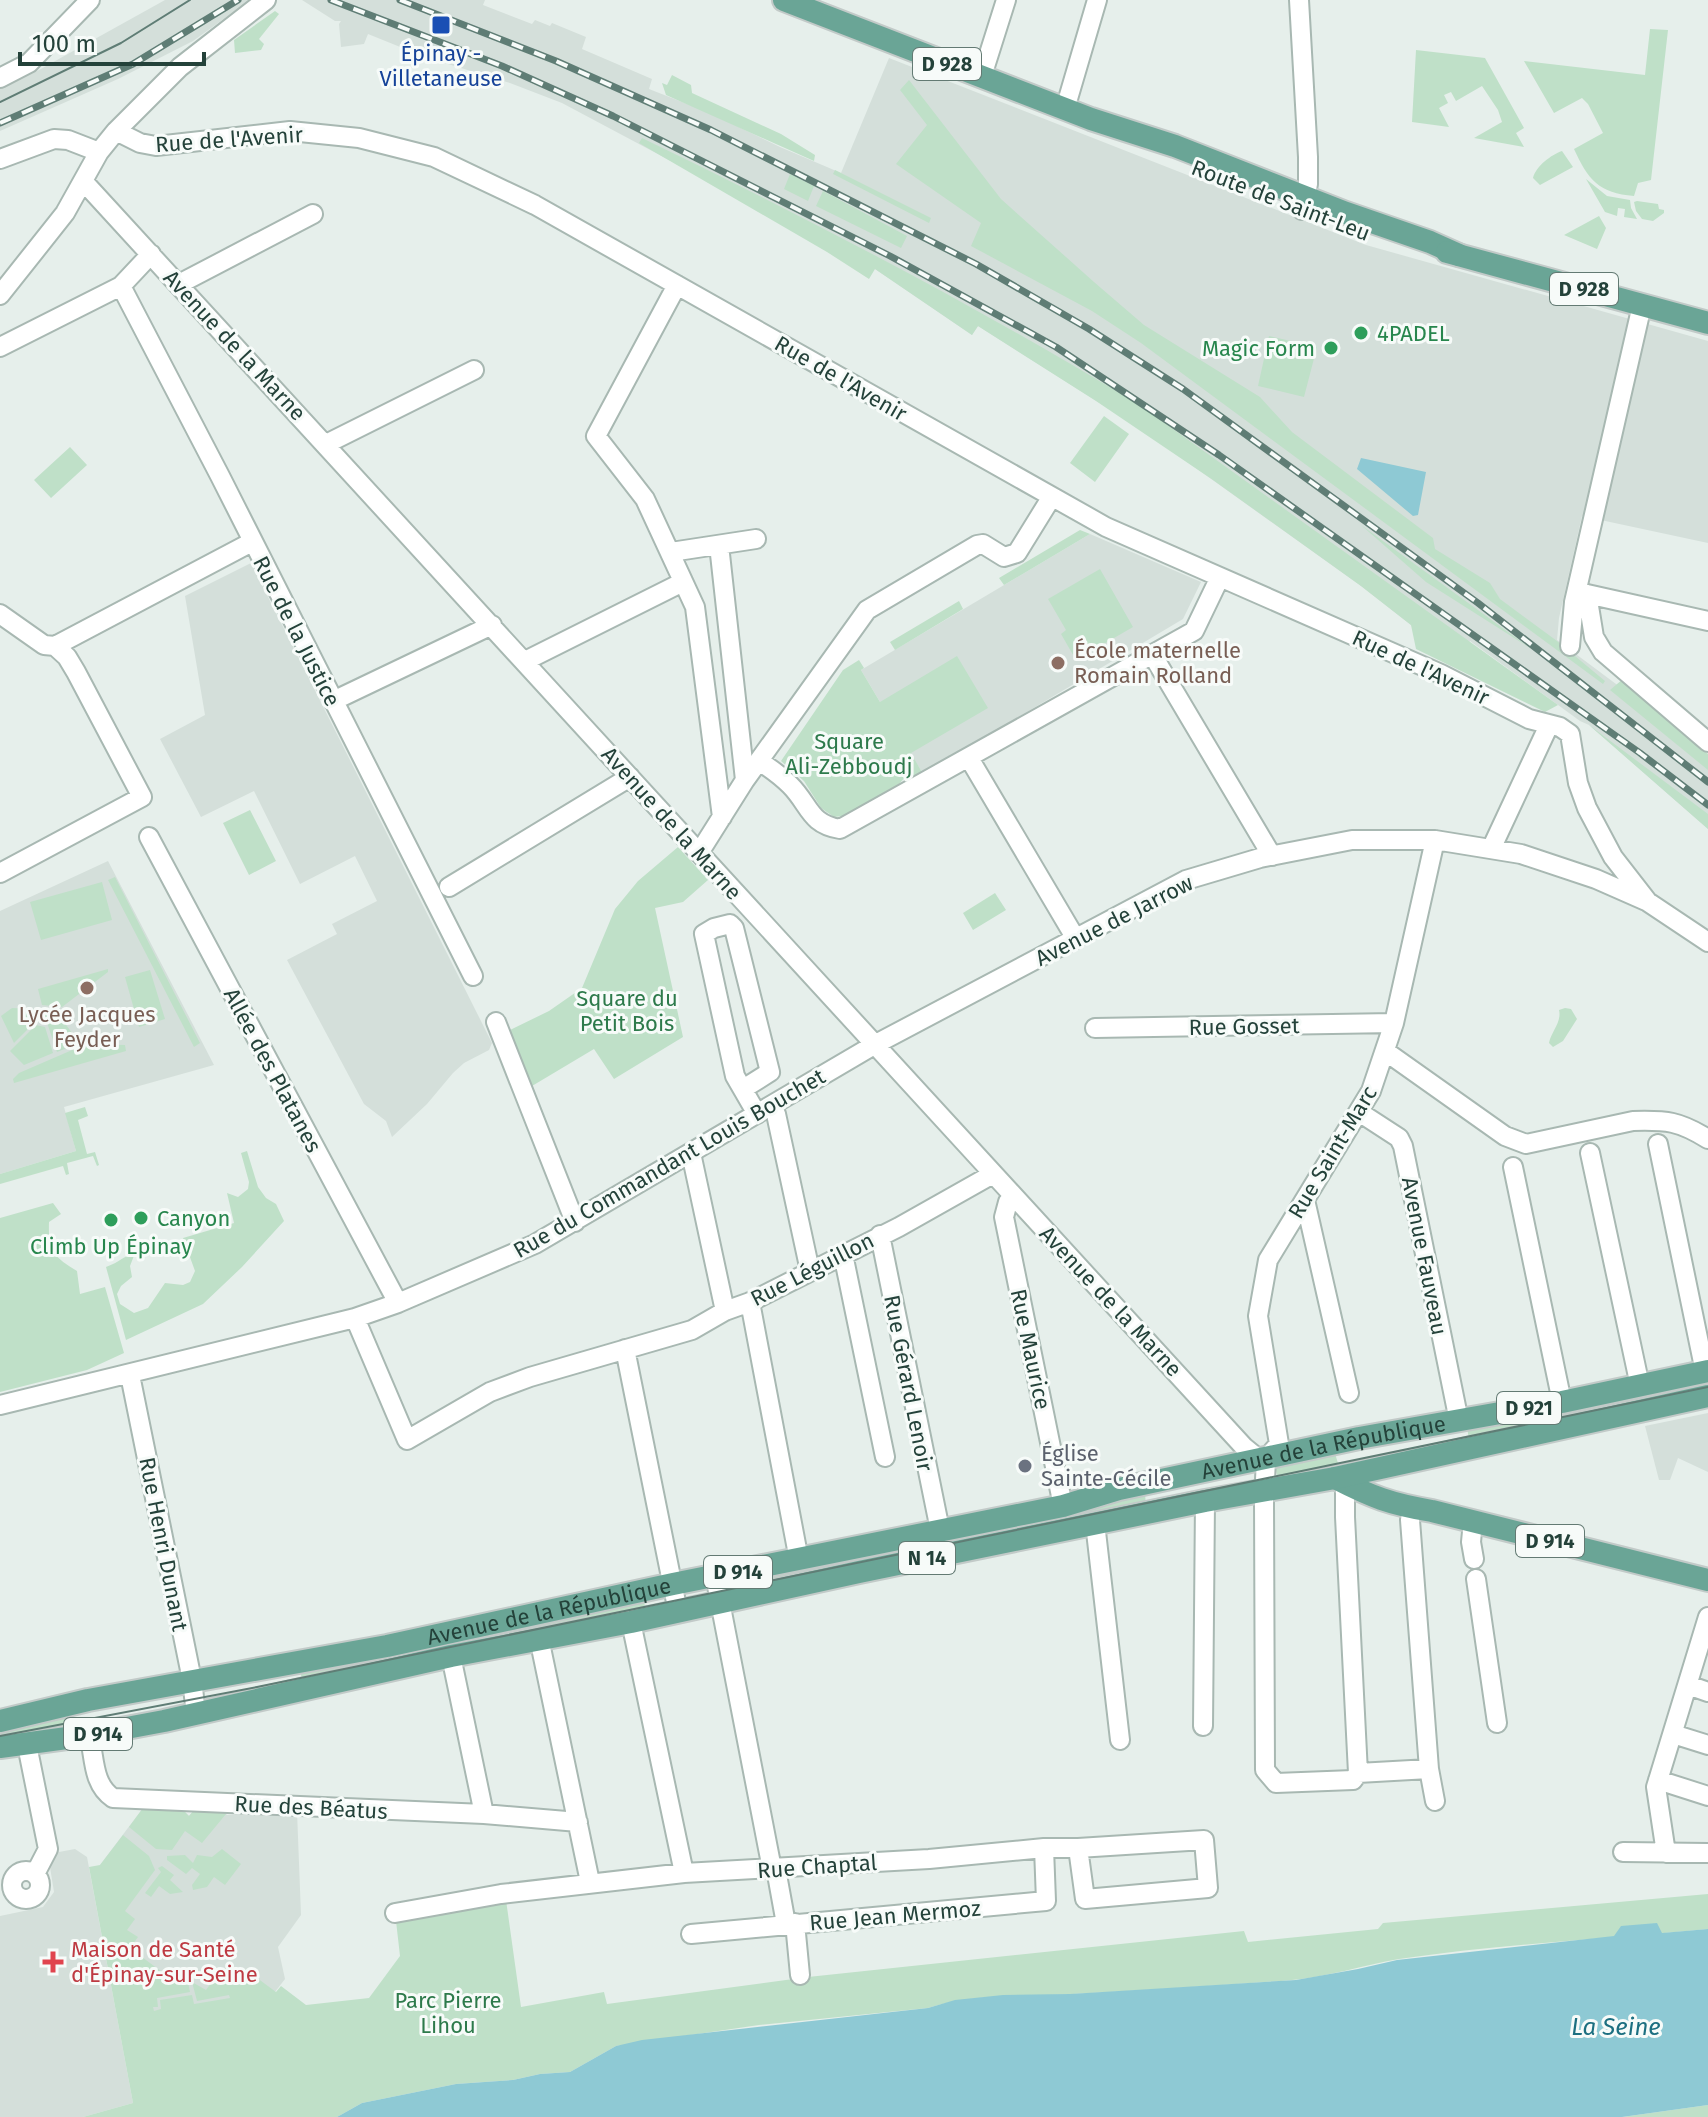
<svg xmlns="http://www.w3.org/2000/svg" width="1708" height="2117" viewBox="0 0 1708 2117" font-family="'Fira Sans',sans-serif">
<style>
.built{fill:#d4dfda}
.green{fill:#bfe0c8}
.water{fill:#8ec9d4}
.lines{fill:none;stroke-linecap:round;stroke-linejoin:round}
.minor-casing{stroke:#a8b8b2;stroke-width:22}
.major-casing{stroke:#c2cac8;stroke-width:26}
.minor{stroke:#fff;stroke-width:18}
.major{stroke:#6aa596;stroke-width:22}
.tram{stroke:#5f7d75;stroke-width:2}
.rail-casing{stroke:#5f7d75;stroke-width:7}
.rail{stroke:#f7fbf9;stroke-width:4;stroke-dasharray:12;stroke-linecap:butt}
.transit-dot{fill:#1a4fb4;stroke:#f7fbf9;stroke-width:3}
.leisure-dot{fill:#2e9e5b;stroke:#f7fbf9;stroke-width:3}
.education-dot{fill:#8d6e63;stroke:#f7fbf9;stroke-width:3}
.worship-dot{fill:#6b7280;stroke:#f7fbf9;stroke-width:3}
.health-dot{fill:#e0444e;stroke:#f7fbf9;stroke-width:3}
.labels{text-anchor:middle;stroke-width:6;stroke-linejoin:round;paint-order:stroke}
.shield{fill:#f7fbf9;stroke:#637a73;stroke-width:2}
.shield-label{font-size:20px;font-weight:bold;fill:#24423a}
.transit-label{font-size:22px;fill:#164399;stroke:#f7fbf9}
.street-label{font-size:22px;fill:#24423a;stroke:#f7fbf9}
.leisure-label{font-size:22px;fill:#27864d;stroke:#f7fbf9;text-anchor:start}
.education-label{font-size:22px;fill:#785e54;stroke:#f7fbf9;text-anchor:start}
.park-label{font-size:22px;fill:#2d7a4b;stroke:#f7fbf9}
.worship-label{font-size:22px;fill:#5b616d;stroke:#f7fbf9;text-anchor:start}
.health-label{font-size:22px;fill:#be3a42;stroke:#f7fbf9;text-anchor:start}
.water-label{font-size:24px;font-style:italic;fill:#1c6f80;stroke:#f7fbf9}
</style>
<rect width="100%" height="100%" fill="#e6efeb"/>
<path class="built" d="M165,0h85l-57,41 -75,38 -118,52v-44l39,-17z
M302,0h183l-2,5 49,19 3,-4 15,6 2,-3 34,14 -4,12 70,30 -3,10 61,24 70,34 61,26 48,-115 477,187 342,96v202l-126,-27 -23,102 -2,22 110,82 41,35v72l-119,-104 -9,-4 -110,-80 -13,20 -96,-75 -217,-155 -166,-105 -6,9 -97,-66 -27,-5 -117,-71 -169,-90 -52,-20 -85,-26 -57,-23 -4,10 -23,3 -2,-23 2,-3h-6z
M1090,534l111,48 -18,37 -260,155 -62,-104z
M251,563l241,480 -3,7 -25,13 -11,10 -26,31 -35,33 -6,-16 -22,-17 -77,-144 50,-26 -5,-10 45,-23 -22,-45 -55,28 -46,-93 -53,26 -41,-78 45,-24 -20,-119z
M108,861l106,204 -150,42 12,44 -76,23v-263z
M1708,1413v59l-30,-14 -8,22h-11l-14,-54z
M143,1808l39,1 7,7 5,-6h28l5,5h22l1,-6 47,2 4,104 -23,32 7,32 -52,67 -75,14 -58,-195z
M75,1849l12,8 46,246 -50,14h-83v-201l43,-9 11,-15 -5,-31 10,-9z"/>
<path class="green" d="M275,11l4,3 -20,25 5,5 -3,6 -26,3 -1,-13z
M1650,29l18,1 -17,150 -13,3 -4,13c-35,-3 -46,-16 -60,-47l29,-16 -15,-29 -6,-6 -28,15 -30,-52 121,14z
M1416,50l69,8 39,70 -8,5 8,14 -50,-9 28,-16 -4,-12 -16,-24 -26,15 -5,-9 -7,3 4,8 -9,5 10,19 -37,-5z
M672,75l19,10 1,8 89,41 34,21 -1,6 -148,-66 -4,-12 5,2z
M909,80l92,119 93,83 50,43 116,72 32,35 141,106 2,11 55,34 10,16 57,42 48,40 -2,3 -462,-341 -49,-32 -121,-65 10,-23 -85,-59 31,-39 -27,-35z
M642,138c170,82 338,170 499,268l417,299 -13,7 -129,-63 -5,-24 -50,-39 -148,-106 -117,-79 -118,-75 -6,9 -97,-66 -6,10 -42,-27 -188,-109z
M1562,151l11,16 -33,18 -7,-7c3,-12 18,-23 29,-27z
M835,170l96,48 -2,5 -96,-49z
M790,174l24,12 -6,15 -24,-12z
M1586,179l21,17 23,4 1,8 6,11 -13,-2 1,-8 -7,-1 -1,8 -12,-4z
M823,191l84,45 -6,12 -85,-42z
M1637,201l21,3 1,5 5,1v3l-11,8 -11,-2 -6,-8 -2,-9z
M1599,216l7,12 -9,21 -33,-14z
M1269,336l48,11 -13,50 -46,-11z
M1104,416l25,18 -34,48 -25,-19z
M70,447l17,18 -36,33 -17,-18z
M1361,525l172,125 -107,-68z
M1080,530l10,4 -86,51 -5,-7z
M1100,569l33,58 -57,33 -15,-26 5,-4 -18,-31z
M959,601l4,8 -68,41 -5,-8z
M957,656l31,52 -77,45 12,21 -10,6 -6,-5 -8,9 -56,32 -9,1 -13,-9 -17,-27 -23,-20 62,-91 16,-10 5,8 -3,2 19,32z
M1623,679l85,75v16l-98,-80z
M1589,725l119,89v15z
M250,810l26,51 -27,14 -26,-52z
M678,847l30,33 -25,22 -28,6 28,129 -69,42 -20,-30 -62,37 -22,-56 39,-19 33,-23 33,-79 23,-28z
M115,877l85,166 -6,4 -86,-167z
M102,882l10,38 -71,20 -11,-38z
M995,893l11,17 -33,20 -10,-17z
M108,969v3l-46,35 -20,-2 -4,-16z
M150,970l15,49 -26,8 -14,-50z
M12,1008l22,1 -4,18 -16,16 -13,-27z
M1565,1008l6,1 6,10 -14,22 -10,6 -4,-4c2,-11 13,-21 10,-33z
M43,1011l14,1 22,31 -22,9z
M36,1025l9,2 8,26 -29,12 -14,-14z
M86,1044l39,1 1,6 -112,32 -1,-4 6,-6z
M85,1107l3,9 -10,4 9,34 8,-2 4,13 -2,1 -4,-10 -26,7 2,11 -3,1 -3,-9 -63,18v-10l76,-23 -11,-38z
M247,1151l11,36 8,11 10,6 8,17 -42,46 -39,37 -77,36 -20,-73c14,-5 17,-11 29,-14l-5,13 2,11 -11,9 -4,8 3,10 14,9 14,-5 17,-25 18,2 7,-3 5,-11 -12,-33 51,-15 -7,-30 11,4 10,-8 1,-7 -8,-29z
M53,1203l8,11 -12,8c-1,28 4,35 28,49l3,23 25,-7 19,66 -37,17 -87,22v-174z
M1708,1378v11l-239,50 -2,-11z
M1334,1450l6,20 -62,10 -4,-18z
M1145,1494l1,11 -403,86 -3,-14z
M643,1596l3,16 -343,74 -3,-17z
M71,1710l5,21 -76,10v-15z
M143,1808l39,1 7,7 5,-6h27l5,4 -24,29 -17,-12 -13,19 -16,-1 -27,-22z
M123,1835l26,21 6,14 -30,41 10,8 -8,11 11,7 -8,11 48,36 10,-2 2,10 -33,6 1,9h-5l1,4 7,-2 -1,-9 32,-5 2,9 36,-6 -1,-3 -32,6 -5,-19 14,8 16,-22 23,1 31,23 5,-6 25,19 63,-7 31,-42 -4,-35 95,-15 1,-4 14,-2 15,107 83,-15 3,12 201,-27 436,-46 4,11 130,-13 5,-6 325,-29v35c-103,10 -207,15 -309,30 -36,6 -71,18 -107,21 -73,6 -146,10 -219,14 -50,3 -97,-1 -145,14l-169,17 -143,21 -46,26 -30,2 -27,6 -57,4 -94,19 -25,14h-254l50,-14 -44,-236 11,-2z
M222,1849l19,15 -16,21 -11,-8 -7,10 -14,3 -1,-5 8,-11 -8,-6 -6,6 -19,-14v-4l18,-1 8,8 4,-8 15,2z
M162,1866l12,9 -4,5 13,12 -13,2 -11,-8 -8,11 -6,-4 16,-21 -3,-4z
M1708,2105v12h-86z"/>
<path class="water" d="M1361,458l65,14 -8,43 -5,1 -56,-47z
M1657,1923l5,10 46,-4v176l-86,12h-1285l25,-14 94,-19 57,-4 27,-6 30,-2 46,-26 26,-6 286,-32 27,-8 48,-5 67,-1 226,-14 62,-11 39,-9 217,-24 7,-10z"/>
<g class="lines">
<defs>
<path id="minor" d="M1299,0l9,157v27l-6,26
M982,76l24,-76
M0,78l29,-15 61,-63
M1065,109l32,-109
M116,131l24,12 16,3 134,-15 69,7 75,19 101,48 571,322 335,147 88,45 31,8 10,7 8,49 9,25 26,49 35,45 60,40
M0,159l54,-20 14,1 31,12
M83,181l1161,1266 11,9 11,3
M179,284l134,-70
M677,285l-81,151 49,63 50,108 27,210
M121,286l99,190 253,500
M0,295l65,-82 34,-61 17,-21 64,-64 86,-67
M0,347l121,-61 30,-32
M326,444l148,-74
M719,545l26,235
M671,552l85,-13
M1577,590l10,4 7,43 9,15 105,90
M1587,594l121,27
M0,614l44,31 11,1
M55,646l197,-104
M1570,646l4,-44 68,-297
M1152,654l120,202
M525,661l150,-75
M333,701l159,-76
M969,758l107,181
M759,761c11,7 22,15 31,24 20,20 19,39 50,44l354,-198 26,-54
M149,837l249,466
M1492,847l57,-122
M699,853l46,-73 122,-170 110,-65 6,-1 21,13 13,-4 34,-55
M0,873l142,-76 -66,-125 -9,-15 -12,-11
M449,887l181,-110
M496,1022l79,200
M1095,1028l299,-5
M1385,1051l120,85 21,8 107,-23c34,-1 46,0 75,18
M743,1089l27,-17 -36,-144 -4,-4 -16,4 -10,6 31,142 22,38
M1359,1112l40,26 4,8 56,275
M776,1114l34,157
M1658,1144l47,228
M691,1153l34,158
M1590,1153l50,233
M1513,1167l49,235
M1014,1196l-6,6 -4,15 59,289
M1305,1200l44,193
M880,1235l60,295
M843,1254l42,203
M750,1302l49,258
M355,1318l52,122 83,-48 40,-15 162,-47 33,-19 25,-9 149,-75 94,-53
M625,1349l53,263
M130,1375l62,305 4,34
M0,1405l355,-87 43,-15 137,-59 339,-199 312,-165 74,-22 92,-18h83l86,14 75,25 50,22
M1266,1459l-2,41 1,270 11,13 77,-3 5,-7 -13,-256v-34
M1266,1459l13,-15 -21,-128 10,-56 103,-169 23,-68 41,-183
M1412,1508l-2,12 19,249 6,32
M1473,1521l-2,21 3,17
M1095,1523l25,217
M715,1576l57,293
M1476,1579l21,144
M631,1622l53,251
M539,1638l51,244
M451,1656l33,158
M1688,1685l20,7
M1203,1726l2,-225
M1673,1734l35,11
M89,1735c6,22 3,49 24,63l371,16 94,8
M27,1745l21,104 -13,25
M1358,1773l71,-4
M1658,1780l50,16
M1623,1852l85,1
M1666,1853l-10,-66 52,-170
M776,1869l10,55
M12 1885a14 14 0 1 1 28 0a14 14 0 1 1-28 0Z
M395,1913l106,-19 183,-21 245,-14 115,-11h34l7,51 123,-11 -4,-48 -126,8
M795,1923l5,52
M691,1934l355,-33 -2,-53"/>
<g id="major">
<path d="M784,0l307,119 84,27 171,67 84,29 29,13"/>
<path d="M1447,252l261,71"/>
<path d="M1335,1478c37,19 55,26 97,33l276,69"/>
<path id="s1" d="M0,1721l88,-21 299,-54 286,-62 390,-78 56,-17 240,-51 203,-36 146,-31"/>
<path d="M0,1747l89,-12 75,-14 287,-65 180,-34 228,-50 346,-71 130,-23 373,-82"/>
</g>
</defs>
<use href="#minor" class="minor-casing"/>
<use href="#major" class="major-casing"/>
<use href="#minor" class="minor"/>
<use href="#major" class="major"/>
<path class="tram" d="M0,102l121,-59 69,-43
M0,1736l257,-49 1451,-300"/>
<defs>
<path id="rail" d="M331,0l171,66 111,50 277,140 166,91 163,108 421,298 68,52
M400,0l156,61 155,69 265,134 113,65 94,60 295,214 230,179
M0,123l133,-59 105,-64"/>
</defs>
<use href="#rail" class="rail-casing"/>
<use href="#rail" class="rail"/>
</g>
<rect class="transit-dot" x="431" y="15" width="20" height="20" rx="4"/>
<g class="leisure-dot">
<circle cx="1361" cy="333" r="8"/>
<circle cx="1331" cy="348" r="8"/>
<circle cx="141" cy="1218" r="8"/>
<circle cx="111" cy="1220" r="8"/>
</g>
<g class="education-dot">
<circle cx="1058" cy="663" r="8"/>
<circle cx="87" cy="988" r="8"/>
</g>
<circle class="worship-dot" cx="1025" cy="1466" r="8"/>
<path class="health-dot" d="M49 1950h8v8h8v8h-8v8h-8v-8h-8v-8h8z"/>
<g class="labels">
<g class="shield">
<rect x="913" y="48" width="68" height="32" rx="6"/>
<rect x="1550" y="273" width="68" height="32" rx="6"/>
<rect x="1497" y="1392" width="64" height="32" rx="6"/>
<rect x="1516" y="1525" width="68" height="32" rx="6"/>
<rect x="899" y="1542" width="56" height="32" rx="6"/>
<rect x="704" y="1556" width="68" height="32" rx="6"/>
<rect x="64" y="1718" width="68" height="32" rx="6"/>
</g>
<g class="shield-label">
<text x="947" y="71">D 928</text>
<text x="1584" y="296">D 928</text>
<text x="1529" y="1415">D 921</text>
<text x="1550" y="1548">D 914</text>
<text x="927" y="1565">N 14</text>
<text x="738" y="1579">D 914</text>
<text x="98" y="1741">D 914</text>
</g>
<g class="transit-label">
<text x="441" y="61">Épinay -<tspan x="441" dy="25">Villetaneuse</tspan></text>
</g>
<g class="street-label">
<text transform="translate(229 139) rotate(-4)" y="8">Rue de l'Avenir</text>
<text transform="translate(1281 200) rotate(21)" y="8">Route de Saint-Leu</text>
<text transform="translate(235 345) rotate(47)" y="8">Avenue de la Marne</text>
<text transform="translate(841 378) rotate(30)" y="8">Rue de l'Avenir</text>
<text transform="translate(297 631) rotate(63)" y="8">Rue de la Justice</text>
<text transform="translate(1421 667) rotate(25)" y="8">Rue de l'Avenir</text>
<text transform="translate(672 823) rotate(48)" y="8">Avenue de la Marne</text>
<text transform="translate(1114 920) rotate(-27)" y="8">Avenue de Jarrow</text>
<text transform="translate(1244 1026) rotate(-1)" y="8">Rue Gosset</text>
<text transform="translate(273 1070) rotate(62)" y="8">Allée des Platanes</text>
<text transform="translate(1332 1152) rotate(-59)" y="8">Rue Saint-Marc</text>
<text transform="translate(669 1163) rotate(-30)" y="8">Rue du Commandant Louis Bouchet</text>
<text transform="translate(1425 1256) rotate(79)" y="8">Avenue Fauveau</text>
<text transform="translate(812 1269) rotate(-27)" y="8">Rue Léguillon</text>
<text transform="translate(1111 1301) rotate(47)" y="8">Avenue de la Marne</text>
<text transform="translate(1031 1349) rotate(78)" y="8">Rue Maurice</text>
<text transform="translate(909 1383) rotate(79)" y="8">Rue Gérard Lenoir</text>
<text dy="8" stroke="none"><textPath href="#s1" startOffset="1352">Avenue de la République</textPath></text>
<text transform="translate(164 1544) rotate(79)" y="8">Rue Henri Dunant</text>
<text dy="8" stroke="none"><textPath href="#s1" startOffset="560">Avenue de la République</textPath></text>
<text transform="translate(311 1807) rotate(3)" y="8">Rue des Béatus</text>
<text transform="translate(817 1866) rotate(-4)" y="8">Rue Chaptal</text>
<text transform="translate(895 1915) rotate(-5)" y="8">Rue Jean Mermoz</text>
</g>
<g class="leisure-label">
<text x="1377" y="341">4PADEL</text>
<text x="1315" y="356" text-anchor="end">Magic Form</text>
<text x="157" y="1226">Canyon</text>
<text x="111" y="1254" text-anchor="middle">Climb Up Épinay</text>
</g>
<g class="education-label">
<text x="1074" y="658">École maternelle<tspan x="1074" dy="25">Romain Rolland</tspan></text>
<text x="87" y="1022" text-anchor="middle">Lycée Jacques<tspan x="87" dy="25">Feyder</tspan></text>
</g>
<g class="park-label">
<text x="849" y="749">Square<tspan x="849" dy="25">Ali-Zebboudj</tspan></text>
<text x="627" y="1006">Square du<tspan x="627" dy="25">Petit Bois</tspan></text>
<text x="448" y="2008">Parc Pierre<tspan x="448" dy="25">Lihou</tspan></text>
</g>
<g class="worship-label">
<text x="1041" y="1461">Église<tspan x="1041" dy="25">Sainte-Cécile</tspan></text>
</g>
<g class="health-label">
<text x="71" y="1957">Maison de Santé<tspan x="71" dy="25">d'Épinay-sur-Seine</tspan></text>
</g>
<g class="water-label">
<text x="1616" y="2035">La Seine</text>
</g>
</g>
<path d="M20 52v12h184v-12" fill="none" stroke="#24423a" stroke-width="4"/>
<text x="32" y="52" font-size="24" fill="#24423a" stroke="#f7fbf9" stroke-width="6" paint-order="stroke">100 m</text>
</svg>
